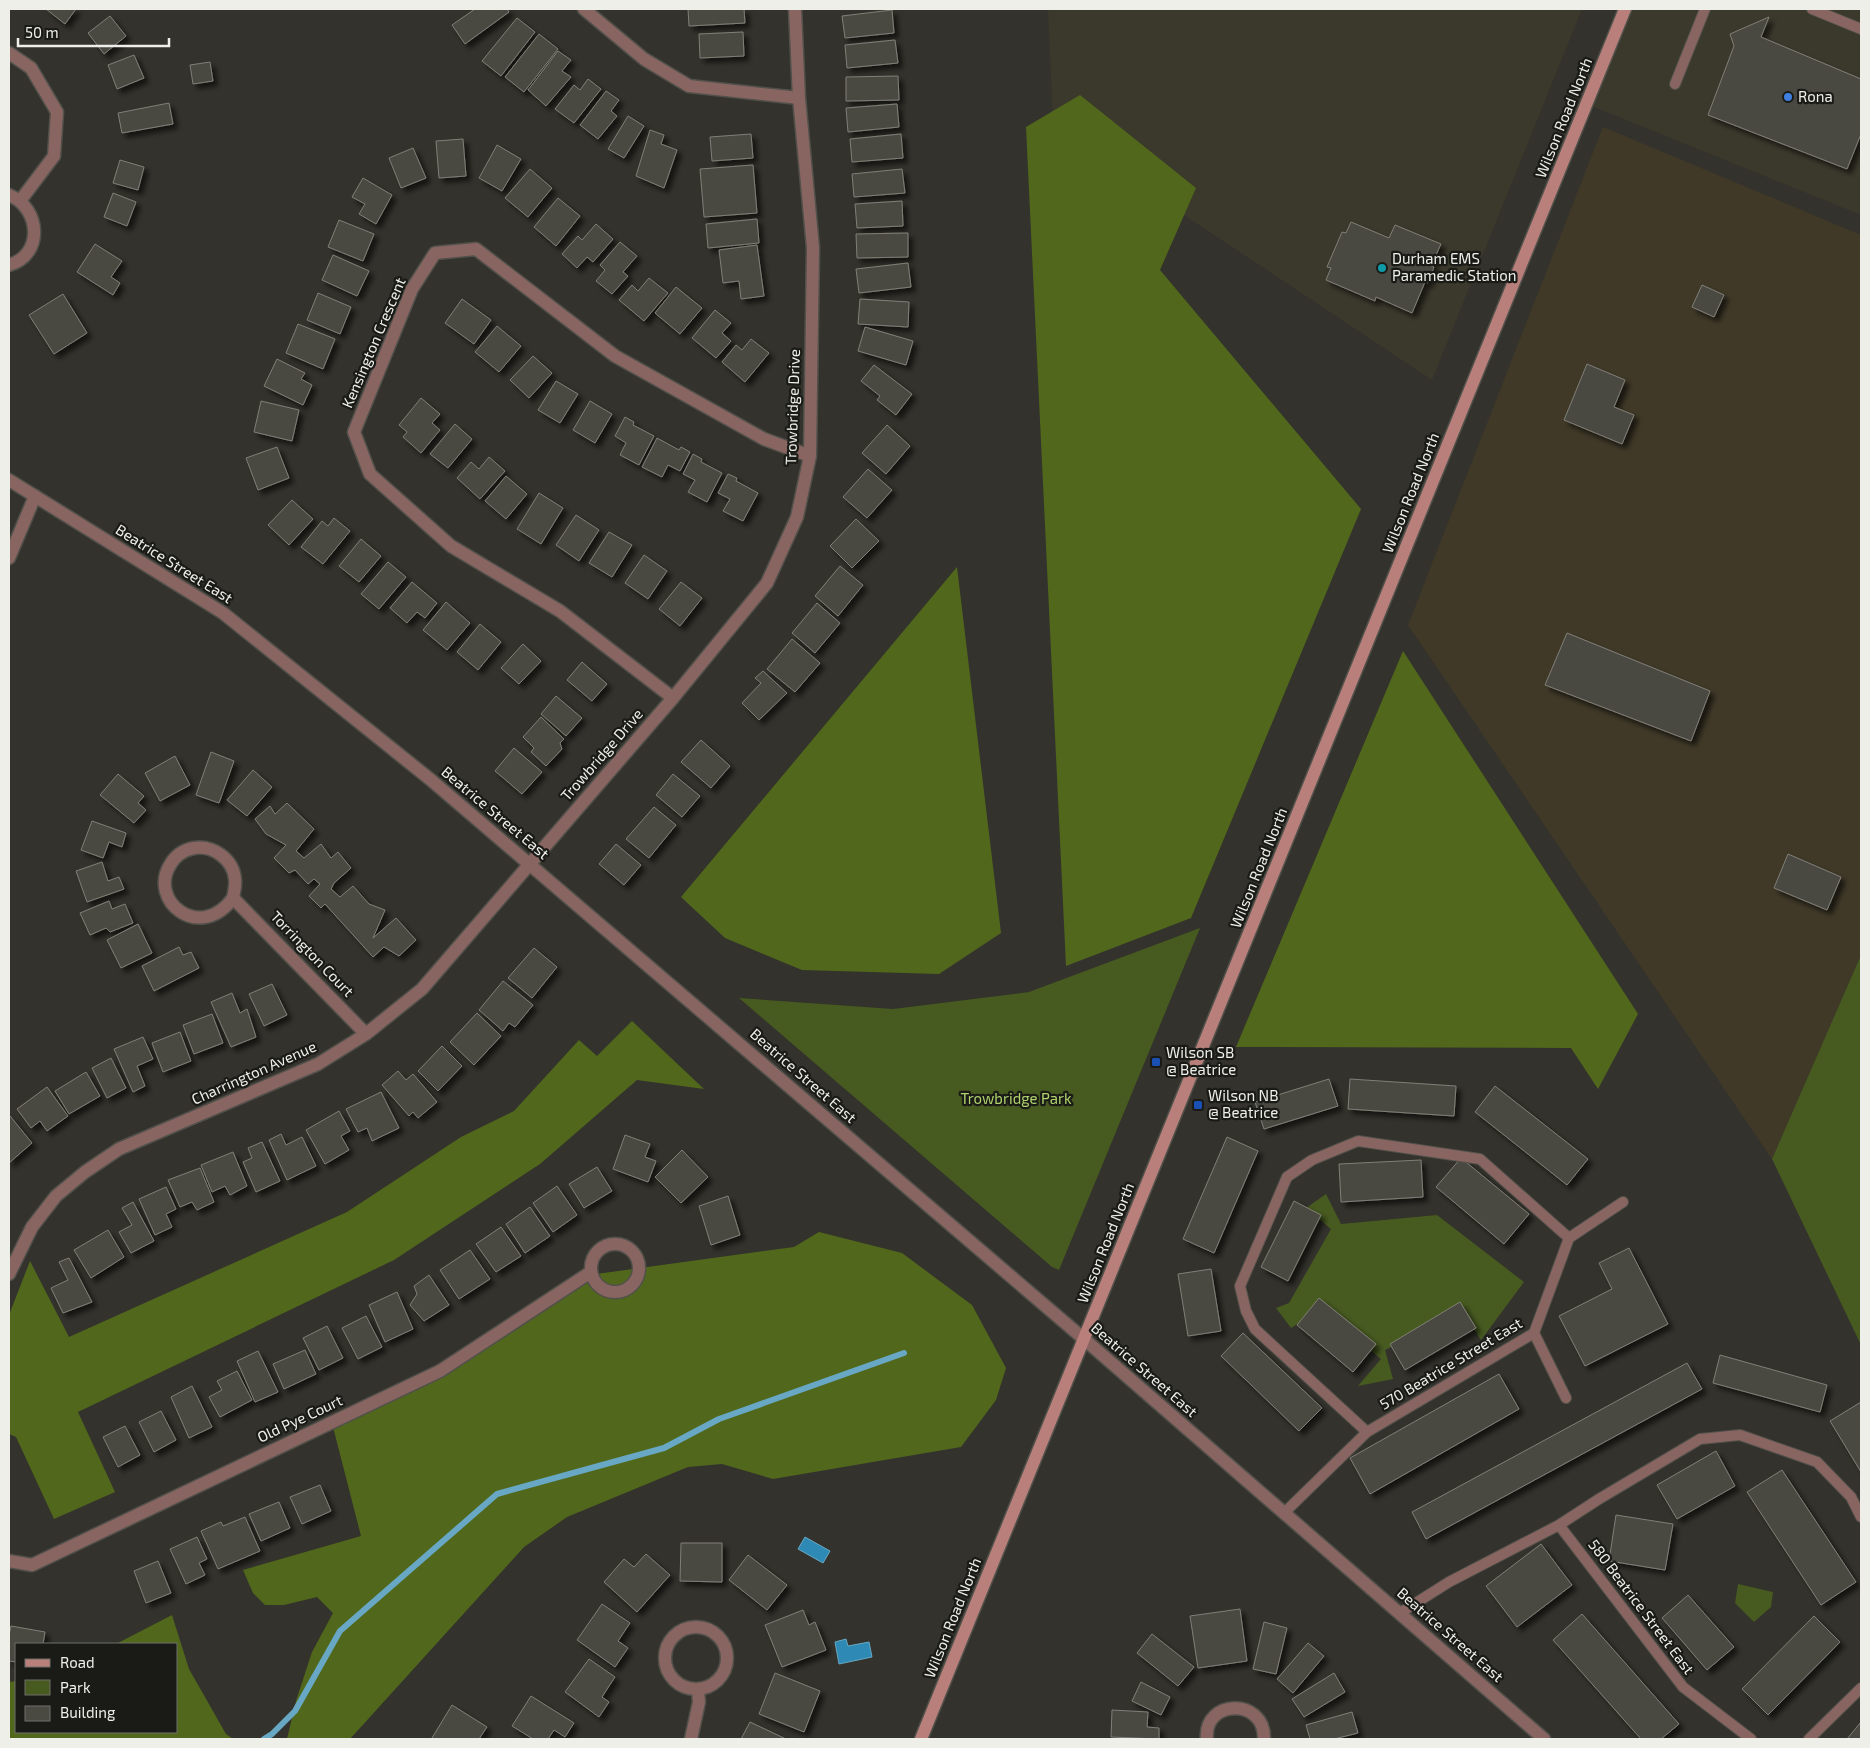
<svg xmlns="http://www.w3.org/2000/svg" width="1870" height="1748" viewBox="0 0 1870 1748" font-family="'Exo 2',sans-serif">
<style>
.built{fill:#3b392c}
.industrial{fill:#403928}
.green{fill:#475a20}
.forest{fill:#51681c}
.water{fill:#2e8ab4;stroke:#68a8c4}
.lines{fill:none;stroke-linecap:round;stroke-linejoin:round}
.stream{stroke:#68a8c4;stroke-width:6}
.building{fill:#4a4942;stroke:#807f77;filter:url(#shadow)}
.service-casing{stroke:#51504a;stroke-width:12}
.minor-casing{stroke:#51504a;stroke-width:15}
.tertiary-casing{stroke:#51504a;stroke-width:15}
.secondary-casing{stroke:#51504a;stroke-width:15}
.service{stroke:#896561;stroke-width:10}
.minor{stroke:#896561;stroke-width:12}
.tertiary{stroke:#896561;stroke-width:12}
.secondary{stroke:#b9807b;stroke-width:12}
.shop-dot{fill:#3f7fe0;stroke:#1a1a17;stroke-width:2}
.culture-dot{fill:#0f9aa8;stroke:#1a1a17;stroke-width:2}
.transit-dot{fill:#1a4fb4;stroke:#1a1a17;stroke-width:2}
.labels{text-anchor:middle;stroke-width:4.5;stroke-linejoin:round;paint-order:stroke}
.poi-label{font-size:15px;fill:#efefea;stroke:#1a1a17;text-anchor:start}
.street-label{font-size:15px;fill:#efefea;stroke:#1a1a17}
.park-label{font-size:15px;fill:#b0d36d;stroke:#1a1a17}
</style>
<defs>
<filter id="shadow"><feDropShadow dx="4.5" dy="4.5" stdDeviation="2.5" flood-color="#0009"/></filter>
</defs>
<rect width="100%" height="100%" fill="#33322c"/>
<path class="built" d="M1048,9h534l-150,371 -248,-165 -130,-67z
M1625,9h236v206l-274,-111z"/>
<path class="industrial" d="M1603,127l258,108v720l-89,204 -364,-534z"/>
<path class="green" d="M1200,928l-141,342 -7,-3 -313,-269 154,11 136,-17z
M1861,955v390l-89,-186z
M1326,1194l15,30 96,-9 87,67 -43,58 -18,-28 -78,38 8,29 -35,7 23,-27 -60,-50 -30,19 -15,-20 13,-5 42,-74 -25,-21z
M1738,1584l35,8 -2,15 -17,15 -19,-19z"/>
<path class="forest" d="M1080,95l116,93 -36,82 201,239 -170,409 -125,48 -40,-839z
M957,567l44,366 -62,41 -137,-4 -77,-32 -44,-41z
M1403,651l235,363 -40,75 -27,-41 -335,-1z
M632,1021l72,68 -67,-9 -97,84 -146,96 -316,152 37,80 -61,27 -38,-82 -7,-3v-119l21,-54 39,76 278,-125 114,-75 53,-26 65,-71 18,16z
M819,1232l83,21 70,52 34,63 -10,32 -35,47 -188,32 -51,-15 -34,3 -121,50 -43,30 -174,192h-63l9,-38 16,-49 21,-39 -16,-16 -33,8h-19l-12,-12 -10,-23 118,-34 -29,-113 101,-47 156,-101 205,-28z
M172,1615l17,54 37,65 7,5h-224v-57l7,-1v51h160v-88h-60z"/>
<path class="water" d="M805,1537l25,14 -7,12 -25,-14z
M846,1639l2,7 21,-4 3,15 -33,7 -4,-22z"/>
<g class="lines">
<path class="stream" d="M264,1739l8,-5 23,-23 45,-80 157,-137 167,-46 55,-29 185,-66"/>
</g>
<path class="building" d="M46,9h30l-11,15z
M475,9h32l2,3 -44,32 -13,-19z
M688,9h56l1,14 -56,3z
M892,10l2,23 -49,5 -3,-22z
M110,16l16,20 -22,18 -16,-21z
M1769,17l-8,20 100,42v55l-14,35 -139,-54 26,-69 -4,-12z
M517,18l18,14 -34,44 -19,-15z
M743,32l1,24 -44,2 -1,-24z
M539,34l19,15 -34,43 -19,-15z
M895,40l3,23 -51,5 -2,-23z
M558,51l13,9 -9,11 9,6 -25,29 -18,-16z
M134,55l10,23 -27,11 -9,-24z
M210,62l3,19 -20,3 -3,-19z
M898,76l1,24 -53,1v-24z
M588,79l13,10 -27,34 -19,-14 19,-24 6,5z
M606,91l13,9 -8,11 6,5 -19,23 -18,-14z
M169,103l4,21 -51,9 -4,-20z
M897,104l2,23 -51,5 -2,-24z
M628,116l16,10 -20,32 -16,-9z
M650,130l14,5 -3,9 16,6 -13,38 -28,-12z
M751,134l2,24 -41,3 -2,-24z
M901,134l2,24 -51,4 -2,-23z
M463,139l3,37 -27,2 -3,-37z
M497,145l24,14 -19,32 -23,-13z
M413,148l13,30 -25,10 -12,-30z
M120,160l24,7 -6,23 -25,-7z
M753,165l4,48 -53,4 -4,-48z
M530,169l22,19 -24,29 -23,-19z
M902,169l3,24 -51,4 -2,-23z
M363,178l29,17 -16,29 -17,-10 6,-10 -13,-7z
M113,193l23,9 -9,24 -23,-9z
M558,198l22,18 -24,30 -22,-19z
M902,201l1,25 -46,2 -2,-24z
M757,219l2,24 -51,5 -2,-24z
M339,220l35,14 -11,27 -35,-14z
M1351,222l38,16 6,-13 46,19 -10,22 3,1 -6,16 -3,-1 -13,31 -36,-16 -1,4 -49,-21 5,-12 -4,-1 15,-35 4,1z
M596,224l17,15 -20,23 -6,-5 -10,11 -15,-14 16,-18 4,4z
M908,233v24l-51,1 -1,-24z
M620,242l17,14 -14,16 5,4 -16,18 -16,-13 9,-11 -5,-5z
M95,244l27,17 -11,16 9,6 -7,12 -36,-23z
M757,245l7,51 -23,3 -2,-18 -16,2 -4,-33z
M333,255l36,16 -12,25 -35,-16z
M908,263l3,24 -52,6 -3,-24z
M649,278l19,15 -24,28 -25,-21 13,-15 6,6z
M1702,285l22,10 -10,22 -22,-10z
M676,287l26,21 -22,26 -25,-21z
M318,293l33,14 -11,27 -33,-14z
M63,294l24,39 -33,21 -25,-39z
M462,299l29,21 -17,24 -29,-21z
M860,299l49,3 -1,25 -50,-3z
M715,310l16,13 -9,10 9,8 -15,17 -24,-20z
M298,324l37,15 -12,30 -37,-16z
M497,326l24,20 -22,26 -24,-20z
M865,327l48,14 -7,24 -48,-14z
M751,339l18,14 -24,29 -23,-20 14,-17 6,5z
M533,356l19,17 -23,25 -19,-18z
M277,359l28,14 -4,6 11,6 -9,20 -39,-19z
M1587,364l38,16 -11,27 20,8 -12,29 -58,-24z
M874,365l38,29 -16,21 -19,-15 3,-4 -19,-15z
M556,381l22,13 -18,29 -22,-13z
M421,398l19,16 -8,9 8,7 -19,23 -18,-16 4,-5 -8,-7z
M261,401l38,9 -7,31 -38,-9z
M590,401l22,13 -17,29 -22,-13z
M625,417l9,5 -1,3 21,11 -15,29 -19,-10 6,-12 -11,-7z
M455,424l17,15 -24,29 -18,-14z
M887,425l23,21 -24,28 -24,-21z
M657,438l22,12 2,-3 9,5 -10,19 -12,-6 -6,12 -20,-10z
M277,447l12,31 -31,12 -12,-32z
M693,454l9,5 -1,3 21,11 -15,29 -19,-10 7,-12 -12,-6z
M489,457l16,14 -25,28 -23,-21 14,-16 8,7z
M868,469l24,21 -25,28 -24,-21z
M728,474l9,4 -1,3 22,12 -15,28 -20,-10 7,-12 -12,-6z
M506,476l21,18 -21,25 -21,-18z
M539,493l24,15 -22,36 -24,-15z
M292,500l21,19 -24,26 -21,-20z
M576,515l23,15 -20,31 -23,-16z
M334,518l16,13 -27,33 -22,-17 21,-26 6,5z
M856,519l23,22 -27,27 -22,-22z
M609,532l23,13 -20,32 -23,-14z
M361,539l20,17 -22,26 -20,-16z
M644,555l23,16 -19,28 -23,-16z
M388,562l18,15 -27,32 -18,-15z
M840,566l23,19 -25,31 -23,-20z
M412,582l25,21 -12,15 -8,-6 -10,11 -17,-15z
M681,582l21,16 -22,28 -21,-17z
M446,602l24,21 -23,27 -24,-20z
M817,603l23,20 -25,30 -23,-20z
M480,624l21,18 -23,28 -21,-18z
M1567,633l143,58 -19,50 -146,-56z
M792,639l28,24 -25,29 -28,-23z
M523,644l18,17 -22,23 -18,-16z
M582,662l25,22 -15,17 -25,-21z
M763,671l24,22 -28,27 -17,-17 19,-20 -6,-5z
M556,696l26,22 -16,18 -25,-22z
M541,717l23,22 -4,4 2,6 -16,17 -15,-14 3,-4 -11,-11z
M701,740l29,26 -19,22 -30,-26z
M514,748l28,24 -20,22 -27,-23z
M211,752l23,9 -15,42 -23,-8z
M175,756l15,29 -30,16 -15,-28z
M253,770l19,17 -25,29 -20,-16z
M118,774l26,22 -6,7 8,7 -12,13 -34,-28z
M673,774l27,22 -18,21 -26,-22z
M287,803l27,26 -18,22 8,7 17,-14 10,14 7,-6 13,16 -17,15 -3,6 9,8 13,-11 16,18 16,6 -12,28 23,-20 20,22 -17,16 -15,-9 -11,10 -48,-53 -4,4 -12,-12 11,-12 -6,-5 -6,5 -13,-14 -6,3 -15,-15 12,-13 -20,-11 -11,-15 15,-13 5,8z
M654,807l22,18 -27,33 -23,-19z
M92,821l34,12 -4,14 -13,-5 -6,16 -22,-8z
M616,844l25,21 -17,20 -25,-21z
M1788,854l53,23 -14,33 -53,-22z
M102,862l6,19 11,-4 5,12 -37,13 -11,-31z
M109,901l3,8 13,-5 8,19 -23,9 -4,-4 -16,7 -10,-22z
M138,924l14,29 -31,15 -14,-28z
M179,947l4,8 8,-3 8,16 -45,23 -12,-25z
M534,948l23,19 -25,31 -24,-20z
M503,981l30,24 -18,22 -6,-4 -6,8 -24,-21z
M272,984l15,31 -23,11 -15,-32z
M232,993l8,20 7,-4 9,28 -25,10 -20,-45z
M477,1013l24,23 -27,29 -24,-23z
M212,1014l11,29 -29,11 -11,-29z
M180,1032l11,29 -28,11 -11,-29z
M143,1037l10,22 -16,7 8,20 -12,6 -19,-43z
M442,1046l20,20 -24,25 -20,-20z
M111,1058l15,30 -19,10 -15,-30z
M398,1071l8,9 7,-6 24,28 -19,16 -5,-6 -4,4 -27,-31z
M86,1072l14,24 -31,18 -14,-23z
M1329,1079l9,27 -74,23 -9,-27z
M1350,1079l106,7 -2,30 -106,-7z
M1495,1086l93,73 -21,26 -92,-73z
M47,1087l21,29 -21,15 -7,-10 -9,7 -14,-19z
M381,1092l18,36 -27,13 -5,-13 -9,4 -12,-23z
M339,1111l11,20 -9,5 8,14 -24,14 -19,-34z
M10,1116l22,27 -23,20v-46z
M281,1134l5,11 16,-8 14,29 -29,14 -18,-40z
M625,1135l25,9 -5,13 11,4 -8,21 -35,-13z
M1227,1137l31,14 -44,102 -31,-14z
M262,1142l18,39 -24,11 -13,-30 9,-4 -4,-10z
M682,1150l26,27 -27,26 -26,-26z
M233,1152l14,34 -17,9 -5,-9 -13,6 -11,-27z
M1461,1158l68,56 -25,30 -68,-57z
M1421,1160l2,37 -82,5 -2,-38z
M597,1167l15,24 -28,17 -15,-24z
M200,1168l14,34 -17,8 -5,-8 -12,5 -12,-27z
M557,1186l20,29 -24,17 -20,-29z
M166,1187l10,22 -10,5 6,13 -17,8 -16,-36z
M728,1196l12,39 -29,10 -12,-39z
M1294,1201l27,14 -33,66 -27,-14z
M133,1202l21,39 -23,12 -12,-21 13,-7 -10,-17z
M530,1207l20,29 -25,17 -19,-29z
M501,1227l20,29 -25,16 -20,-28z
M108,1230l16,27 -33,21 -17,-28z
M1629,1248l39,76 -83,42 -26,-50 53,-27 -13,-26z
M470,1250l20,29 -31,20 -19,-29z
M69,1258l23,44 -29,11 -12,-25 17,-8 -9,-18z
M1211,1269l10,62 -33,5 -10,-62z
M429,1275l20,30 -25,16 -14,-16 7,-11 -3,-8z
M397,1292l16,37 -28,13 -16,-37z
M1319,1298l57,46 -23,28 -56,-47z
M1460,1302l16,26 -71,42 -15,-26z
M366,1316l16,31 -24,12 -16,-31z
M327,1326l16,32 -24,12 -16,-32z
M1243,1333l79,75 -23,23 -78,-75z
M305,1350l11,24 -32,15 -11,-25z
M258,1351l20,41 -23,10 -18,-41z
M1720,1355l107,30 -7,27 -107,-29z
M1687,1363l15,26 -276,150 -14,-27z
M237,1371l15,29 -32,17 -11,-20 13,-7 -5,-9z
M1499,1374l20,35 -149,85 -20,-36z
M192,1386l20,41 -23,11 -18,-41z
M1861,1402v70l-31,-51z
M161,1411l15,29 -22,12 -15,-30z
M125,1426l15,29 -22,12 -15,-30z
M1716,1451l19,35 -58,33 -20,-34z
M1782,1470l74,112 -35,23 -74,-113z
M320,1485l11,26 -29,13 -12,-27z
M279,1502l11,26 -29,13 -12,-27z
M1616,1515l57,9 -8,46 -56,-9z
M245,1517l15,34 -42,18 -17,-38 20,-9 2,4z
M197,1537l10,22 -8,4 6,12 -19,9 -16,-35z
M681,1543h41v39l-42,-1z
M1541,1544l31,41 -55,42 -31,-41z
M646,1554l24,21 -33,37 -33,-30 20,-23 10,8z
M748,1555l39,30 -20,25 -38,-30z
M158,1561l13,32 -25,10 -12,-32z
M1688,1595l46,52 -27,23 -45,-52z
M602,1604l28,19 -12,18 10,7 -13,19 -38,-27z
M1240,1609l7,52 -49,7 -8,-52z
M803,1610l6,15 6,-3 11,28 -44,17 -17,-42z
M1582,1614l97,110 -18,15h-20l-88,-99z
M1814,1616l26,26 -72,73 -26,-26z
M1264,1622l23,6 -11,46 -23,-5z
M11,1626l34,6 -2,12h-27v18l-7,-1v-26z
M1152,1634l42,33 -16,19 -41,-33z
M1308,1643l16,13 -31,37 -16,-14z
M589,1659l26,18 -13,20 7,5 -10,15 -34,-25z
M775,1673l45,18 -16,41 -45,-18z
M1334,1673l11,19 -41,25 -12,-18z
M1141,1682l29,15 -9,18 -29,-14z
M531,1696l43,27 -9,14 -11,-7 -6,9h-15l-21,-13z
M452,1705l35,22 -8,12h-44l-3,-1z
M1112,1710l36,2 -1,15 12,1v11l-48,-2z
M1352,1712l6,21 -24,6h-24l-4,-14z
M750,1722l36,17h-45z
M1861,1722v17h-14z"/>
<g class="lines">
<defs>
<path id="service" d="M1812,9l49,20
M1675,84l30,-75
M1358,1141l122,18 89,79 -35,95 -167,99 -112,-103 -9,-18 -6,-25 47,-109 25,-17z
M1569,1238l54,-36
M1534,1333l32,65
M1284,1513l83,-81
M1559,1525l40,-26 101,-60 40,-4 77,27 34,35 10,20
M1400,1613l49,-31 110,-57 124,162 68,52
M1809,1739l52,-51"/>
<path id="minor" d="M584,9l60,50 45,27 110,12
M9,53l22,15 26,44 -3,44 -34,45
M9,195c32,13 35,60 0,70
M673,698l-113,-87 -109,-65 -81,-72 -16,-42 58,-143 23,-36 41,-4 139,107 149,83 46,17
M233,898c1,-6 3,-13 2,-19 -2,-20 -22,-34 -41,-31 -11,2 -19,8 -24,17 -22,36 30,78 63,33l133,136
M591 1268a24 24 0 1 1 48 0a24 24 0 1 1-48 0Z
M9,1274l23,-47 24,-31 29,-24 34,-23 199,-85 48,-30 56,-45 251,-291 94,-115 30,-66 13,-61 3,-208 -14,-150 -4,-89
M9,1561l23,4 408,-194 151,-99
M665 1658a31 31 0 1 1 62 0a31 31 0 1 1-62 0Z
M691,1739l8,-37 -1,-12
M1207,1739c-4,-40 58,-42 57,0"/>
<path id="tertiary" d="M9,480l214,133 208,167 653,559 460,400
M9,558l26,-62"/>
<path id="secondary" d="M921,1739l704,-1730"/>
</defs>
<use href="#service" class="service-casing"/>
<use href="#minor" class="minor-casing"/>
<use href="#tertiary" class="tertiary-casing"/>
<use href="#secondary" class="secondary-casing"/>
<use href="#service" class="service"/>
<use href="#minor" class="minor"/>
<use href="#tertiary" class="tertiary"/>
<use href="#secondary" class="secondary"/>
</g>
<circle class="shop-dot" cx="1788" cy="97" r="5"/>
<circle class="culture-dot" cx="1382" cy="268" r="5"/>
<g class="transit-dot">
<rect x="1151" y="1057" width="10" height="10" rx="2.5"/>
<rect x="1193" y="1100" width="10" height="10" rx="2.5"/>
</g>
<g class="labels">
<g class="poi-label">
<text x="1798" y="102">Rona</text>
<text x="1392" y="264">Durham EMS<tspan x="1392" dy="17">Paramedic Station</tspan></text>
<text x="1166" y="1058">Wilson SB<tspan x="1166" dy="17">@ Beatrice</tspan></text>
<text x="1208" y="1101">Wilson NB<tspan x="1208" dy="17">@ Beatrice</tspan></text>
</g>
<g class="street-label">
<text transform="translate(1564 118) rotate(-68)" y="5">Wilson Road North</text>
<text transform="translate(374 343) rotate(-67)" y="5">Kensington Crescent</text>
<text transform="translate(793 407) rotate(-88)" y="5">Trowbridge Drive</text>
<text transform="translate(1411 493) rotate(-68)" y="5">Wilson Road North</text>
<text transform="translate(174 564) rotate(32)" y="5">Beatrice Street East</text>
<text transform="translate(602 755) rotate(-49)" y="5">Trowbridge Drive</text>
<text transform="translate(495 813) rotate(40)" y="5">Beatrice Street East</text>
<text transform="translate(1259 868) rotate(-68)" y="5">Wilson Road North</text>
<text transform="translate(312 954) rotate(46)" y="5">Torrington Court</text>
<text transform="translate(254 1073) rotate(-24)" y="5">Charrington Avenue</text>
<text transform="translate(803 1076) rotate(41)" y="5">Beatrice Street East</text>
<text transform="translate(1106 1243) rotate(-68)" y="5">Wilson Road North</text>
<text transform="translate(1451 1364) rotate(-31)" y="5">570 Beatrice Street East</text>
<text transform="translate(1144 1370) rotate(41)" y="5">Beatrice Street East</text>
<text transform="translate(300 1419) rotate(-25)" y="5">Old Pye Court</text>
<text transform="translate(1641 1607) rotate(53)" y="5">580 Beatrice Street East</text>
<text transform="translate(953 1618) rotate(-68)" y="5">Wilson Road North</text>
<text transform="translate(1450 1635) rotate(41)" y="5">Beatrice Street East</text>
</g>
<g class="park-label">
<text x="1016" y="1104">Trowbridge Park</text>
</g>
</g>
<rect width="1870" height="1748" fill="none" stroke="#efefea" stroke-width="20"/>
<rect x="15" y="1643" width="162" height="90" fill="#1a1a17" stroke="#6f6f6b"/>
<rect x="25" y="1659" width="25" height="8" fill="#b9807b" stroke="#6f6f6b"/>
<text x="60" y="1668" font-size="15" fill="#efefea">Road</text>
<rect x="25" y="1680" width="25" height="15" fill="#475a20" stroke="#6f6f6b"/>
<text x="60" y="1693" font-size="15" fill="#efefea">Park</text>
<rect x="25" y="1706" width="25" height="15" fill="#4a4942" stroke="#6f6f6b"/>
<text x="60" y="1718" font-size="15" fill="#efefea">Building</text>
<path d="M18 38v8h151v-8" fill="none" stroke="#efefea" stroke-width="2.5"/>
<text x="25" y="38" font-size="15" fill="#efefea" stroke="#1a1a17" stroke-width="4" paint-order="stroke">50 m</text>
</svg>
